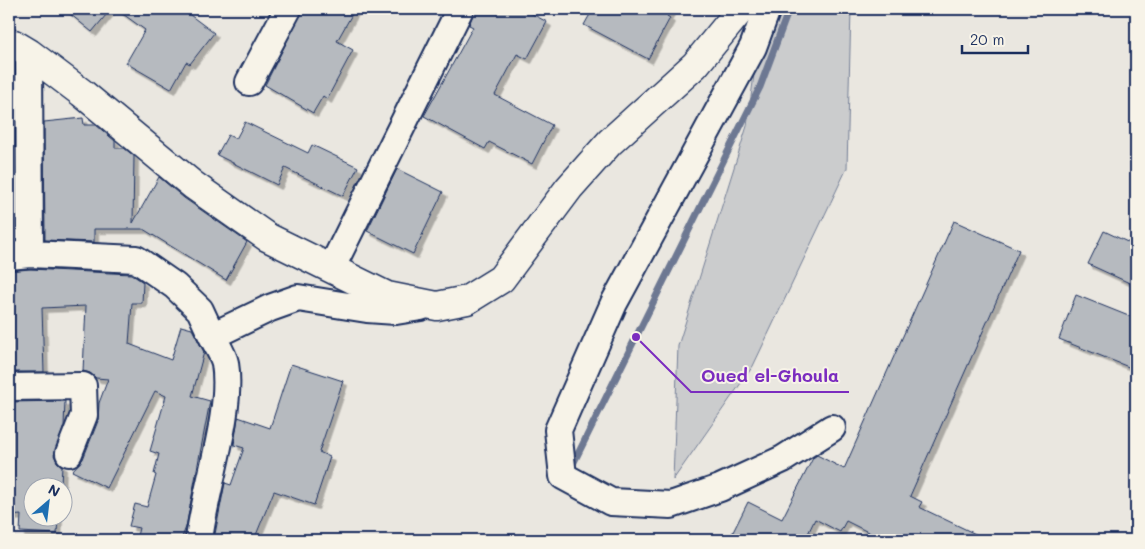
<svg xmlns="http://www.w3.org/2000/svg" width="1145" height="549" viewBox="0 0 1145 549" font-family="Mali,sans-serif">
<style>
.green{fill:#cbcccd;stroke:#737e96}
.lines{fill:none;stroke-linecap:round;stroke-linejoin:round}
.stream{stroke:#6d7892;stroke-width:7}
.building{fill:#b6babf;stroke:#1b2f5e;filter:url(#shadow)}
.minor-casing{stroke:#1b2f5e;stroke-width:30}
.secondary-casing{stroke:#1b2f5e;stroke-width:31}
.minor{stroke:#f7f3e8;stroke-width:26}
.secondary{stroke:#f7f3e8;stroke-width:28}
.leader{fill:none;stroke:#7b2cbf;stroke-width:2}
.callout-dot{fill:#7b2cbf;stroke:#f7f3e8;stroke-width:2}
.callout-label{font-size:18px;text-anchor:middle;font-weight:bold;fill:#7b2cbf;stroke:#f7f3e8;stroke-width:4;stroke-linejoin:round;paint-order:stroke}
</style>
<defs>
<filter id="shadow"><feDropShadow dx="4.5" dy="4.5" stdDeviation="0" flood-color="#0004"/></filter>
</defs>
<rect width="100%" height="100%" fill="#eae7e0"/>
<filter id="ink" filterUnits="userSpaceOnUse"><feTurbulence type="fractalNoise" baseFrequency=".02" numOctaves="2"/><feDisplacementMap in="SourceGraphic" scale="10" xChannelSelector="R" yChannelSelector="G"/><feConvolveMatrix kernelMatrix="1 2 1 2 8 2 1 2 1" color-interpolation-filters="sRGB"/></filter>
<g filter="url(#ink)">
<path class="green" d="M763,9h88l-4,159 -94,198 -80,114 5,-134 69,-220z"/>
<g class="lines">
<path class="stream" d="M572,466l188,-379 29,-78"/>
</g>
<path class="building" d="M64,9h47l-19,23z
M116,9h66l32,24 -24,31 -4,-2 -15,27 -45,-26 19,-33z
M303,9h52l-18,32 16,9 -26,49 -4,-3 -10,17 -48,-28z
M475,9h48l24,13 -20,37 -10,-5 -22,41 57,30 -20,39 -43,-22 -4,7 -61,-33 49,-89 -4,-2z
M593,9h78l-4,7 3,2 -22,41 -64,-34z
M83,118l1,7h12l19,16v7h9l10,8 -1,67 26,-46 25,21 63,44 -21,38 -83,-51h-49v13l-49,-2 -1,-118z
M245,122l63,31 4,-8 46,22 -15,29 -58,-28 -8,17 -60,-30 11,-20 8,4z
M9,126h5l1,101h-6z
M397,169l46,23 -30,62 -46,-23z
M954,221l65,29 -109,246 12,6 -3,5 69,33h-104l-38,-19 -6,11 -25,-13 -10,21h-76l19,-38 34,17 31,-61 4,-3 27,14z
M1104,231l32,15v40l-48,-22z
M30,269l101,5 12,8 -1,21h-10l-3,41 42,16 10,-34 11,3 12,23 -12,44 18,5 -24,126 -5,13h-45l3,-12 -10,-2 6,-22 12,3 9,-32 -2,-1 5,-20 -9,-3 16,-55 -11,-5 -48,97 -35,-17 11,-12 15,-38 1,-18 9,-24 -12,-1 -6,-5 -7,-2 3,-65 -44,2 2,64h-35v-101z
M1076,295l60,24v51l-77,-31z
M291,364l52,17 -24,71 11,5 -16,48 -40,-14 -20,49 -40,-1 11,-56 6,2 13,-37 -10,-3 4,-28 32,11z
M65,401l-1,25 -10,29 3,7 5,4 -1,19 -29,1v30h26l-1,18 -37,-2 1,-17 -12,1v-114z"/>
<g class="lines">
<defs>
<path id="minor" d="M767,9l-14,38 -139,256 -56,127 5,46 48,26 60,3 49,-17 63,-29 49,-31
M29,53l1,201
M249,82l39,-73
M9,256l21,-2 106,5 39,27 25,24 12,26
M332,267l128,-258
M9,387l74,-1 1,29 -15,38
M199,540c6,-52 34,-128 26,-177 -2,-9 -9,-19 -13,-27l58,-28 28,-10 69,11 29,2 25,-4"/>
<path id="secondary" d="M9,44h5l15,9 53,40 111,92 74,52 120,59 50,10 30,-6 34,-21 68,-91 41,-46 85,-77 46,-56"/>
</defs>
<use href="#minor" class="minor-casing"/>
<use href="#secondary" class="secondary-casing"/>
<use href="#minor" class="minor"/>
<use href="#secondary" class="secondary"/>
</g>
</g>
<path class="leader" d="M636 337L691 392H849"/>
<circle class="callout-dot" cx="636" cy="337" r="5"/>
<g class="callout-label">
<text x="770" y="382">Oued el-Ghoula</text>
</g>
<rect width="1145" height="549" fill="none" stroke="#f7f3e8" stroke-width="30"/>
<rect x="15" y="15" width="1115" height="519" fill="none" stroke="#1b2f5e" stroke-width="2" filter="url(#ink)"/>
<g transform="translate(48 502) rotate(28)"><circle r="24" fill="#f7f3e8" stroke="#9fa5b1"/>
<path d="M0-4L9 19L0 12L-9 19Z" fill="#1f6fb2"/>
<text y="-8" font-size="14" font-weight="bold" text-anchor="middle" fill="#1b2f5e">N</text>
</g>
<path d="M962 45v8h66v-8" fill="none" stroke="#1b2f5e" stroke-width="2.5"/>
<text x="970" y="45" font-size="15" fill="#1b2f5e" stroke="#f7f3e8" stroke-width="4" paint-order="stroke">20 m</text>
</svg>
